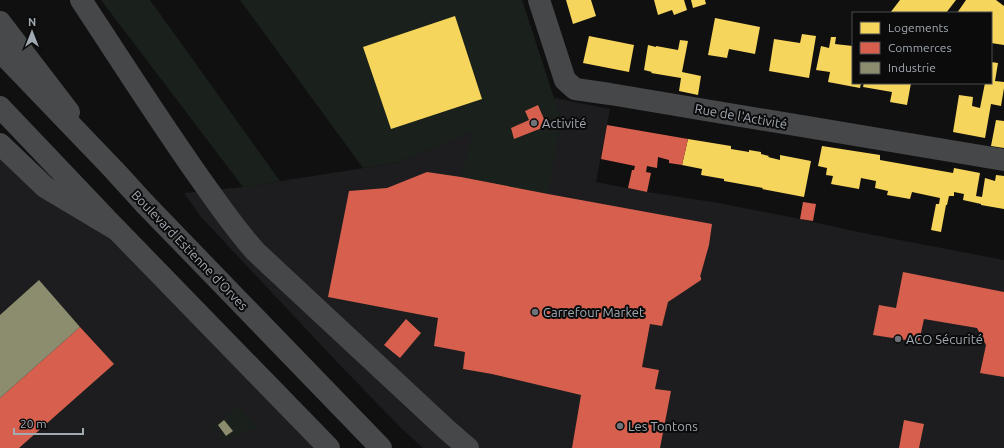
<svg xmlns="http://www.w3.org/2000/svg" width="1004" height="448" viewBox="0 0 1004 448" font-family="Ubuntu,sans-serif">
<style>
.built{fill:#1d1d1f}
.green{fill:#1a201b}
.homes{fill:#f6d55c}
.shops{fill:#d6604d}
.industry{fill:#8c8c6e}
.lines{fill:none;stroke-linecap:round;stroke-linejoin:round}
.street{stroke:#454749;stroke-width:22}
.primary{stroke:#47494b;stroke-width:22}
.highway{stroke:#47494a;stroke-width:22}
.poi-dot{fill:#6e7379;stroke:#0b0b0c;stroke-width:1.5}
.labels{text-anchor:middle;stroke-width:4;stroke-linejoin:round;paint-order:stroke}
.street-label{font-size:13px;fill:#a1a9b1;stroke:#0b0b0c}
.poi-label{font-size:13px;fill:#a1a9b1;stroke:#0b0b0c;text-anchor:start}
</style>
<rect width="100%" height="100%" fill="#101011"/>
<path class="built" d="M555,98l55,11 -14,73 51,10 72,11 81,16 58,13 146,28v188h-581l-21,-19 -65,-67 -136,-145 -17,-24 59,-6 153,-24z
M0,144l117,86 212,218h-329z"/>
<path class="green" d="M101,0h49l130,181 -37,6z
M240,0h282l39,119 -13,75 -87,-17 12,-45 -77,31 -33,5z
M238,407l20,22 -14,2 -14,9 -10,2 2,-11 -12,-1 -1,-1z"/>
<path class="homes" d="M566,0h25l5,16 -23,8z
M654,0h30l3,10 -13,5 -2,-5 -14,5z
M691,0h14l1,4 -13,4z
M900,0h56l-10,13h-56z
M966,0h30l8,6v39l-13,-2v-30h-34z
M455,16l27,83 -91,30 -28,-82z
M715,18l45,9 -5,27 -26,-5 -2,9 -19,-3z
M802,34l14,2 -7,42 -40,-7 5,-32 26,4z
M589,36l45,9 -5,27 -46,-9z
M831,37h5l-1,7 18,2v37h8l-1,5 -32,-6 2,-10 -14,-2 5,-24 8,2z
M680,40l8,1 -6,31 19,4 -3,19 -19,-4 2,-13 -30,-5 1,-1 -8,-2 4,-25 8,2v-1l22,4z
M991,62l7,1 -3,18 9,1v6l-3,18 -10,-2 -6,34 -32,-6 6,-37 14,2 -1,9 8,2 5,-25h6z
M864,83h47l-4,22 -17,-3 2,-10 -29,-5z
M996,120l8,1v27l-13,-2z
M688,139l43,7v3l18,3v-2l12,2v2l8,2 -1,1 12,3v-5l31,6 -7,36 -42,-8 1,-1 -39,-7v-2l-23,-4 1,-6 -20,-4z
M822,146l58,9v5l73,13 1,-5 26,5 -4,23 6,1 3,-19 10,3 1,-6 8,1v33l-23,-4v-1l-18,-4 1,-6 -10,-2v4h-5l-2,9h-1l-5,27 -10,-2 5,-26h3l1,-6 -28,-6 -2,7 -23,-4 1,-4 -13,-3 1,-7 -15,-3 -2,11 -28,-5 2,-8 -7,-1 1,-7 -9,-2z"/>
<path class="shops" d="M538,105l9,21 -33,13 -3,-11 18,-8 -4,-9z
M607,125l81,14 -6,26 -13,-2v-3l-11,-3 -1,11 -10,-2 -1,6 5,1 -4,19 -19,-4 4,-18h2l1,-4 -34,-7z
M427,172l34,5 87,17 164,30 -3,21 -9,32h1v3l-33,22 -6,24 -12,-2 -8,43 17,3 -4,19 16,2 -11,57h-88l9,-53 -89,-21 -29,-5 2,-17 -31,-6 4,-28 -110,-21 21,-106 38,-3z
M803,202l13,2 -3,17 -13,-2z
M903,272l101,20v85l-24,-4 6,-28 -9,-17 -53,-9 -5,23 -46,-7 6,-30 17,3z
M406,319l15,14 -21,25 -16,-13z
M80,327l34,37 -95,84h-19v-50z
M904,420l20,4 -5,24h-20z"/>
<path class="industry" d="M39,280l41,47 -80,71v-83z
M224,420l9,11 -7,5 -8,-11z"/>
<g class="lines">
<path class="street" d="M81,0c39,59 77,119 118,177 18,25 36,52 57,75l190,177 22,19
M539,0l26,80 10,9 35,5 394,66"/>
<path class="primary" d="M0,22l69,90
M0,144l45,43 72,43 212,218
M145,204l236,244"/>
<path class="highway" d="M0,51l114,119 31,34
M0,107l117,123"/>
</g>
<g class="poi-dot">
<circle cx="534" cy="123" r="4"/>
<circle cx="535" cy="312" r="4"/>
<circle cx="898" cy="339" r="4"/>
<circle cx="620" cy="426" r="4"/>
</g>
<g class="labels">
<g class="street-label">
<text transform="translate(741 116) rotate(10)" y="5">Rue de l'Activité</text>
<text transform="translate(190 250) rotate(46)" y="5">Boulevard Estienne d'Orves</text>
</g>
<g class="poi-label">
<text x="542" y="128">Activité</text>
<text x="543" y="317">Carrefour Market</text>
<text x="906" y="344">ACO Sécurité</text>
<text x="628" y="431">Les Tontons</text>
</g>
</g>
<rect x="852" y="12" width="140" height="72" fill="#0b0b0c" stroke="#474a4e"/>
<rect x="860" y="22" width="20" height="12" fill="#f6d55c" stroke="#474a4e"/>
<text x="888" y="32" font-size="12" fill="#a1a9b1">Logements</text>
<rect x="860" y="42" width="20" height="12" fill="#d6604d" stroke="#474a4e"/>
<text x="888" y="52" font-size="12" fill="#a1a9b1">Commerces</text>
<rect x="860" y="62" width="20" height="12" fill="#8c8c6e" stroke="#474a4e"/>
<text x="888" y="72" font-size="12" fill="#a1a9b1">Industrie</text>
<g transform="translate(32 32)" stroke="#0b0b0c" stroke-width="3" paint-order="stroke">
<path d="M0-3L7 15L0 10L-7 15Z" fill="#a1a9b1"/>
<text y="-6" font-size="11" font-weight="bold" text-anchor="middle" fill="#a1a9b1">N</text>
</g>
<path d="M14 428v6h69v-6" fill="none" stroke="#a1a9b1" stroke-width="2"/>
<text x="20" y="428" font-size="12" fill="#a1a9b1" stroke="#0b0b0c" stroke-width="3" paint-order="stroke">20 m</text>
</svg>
